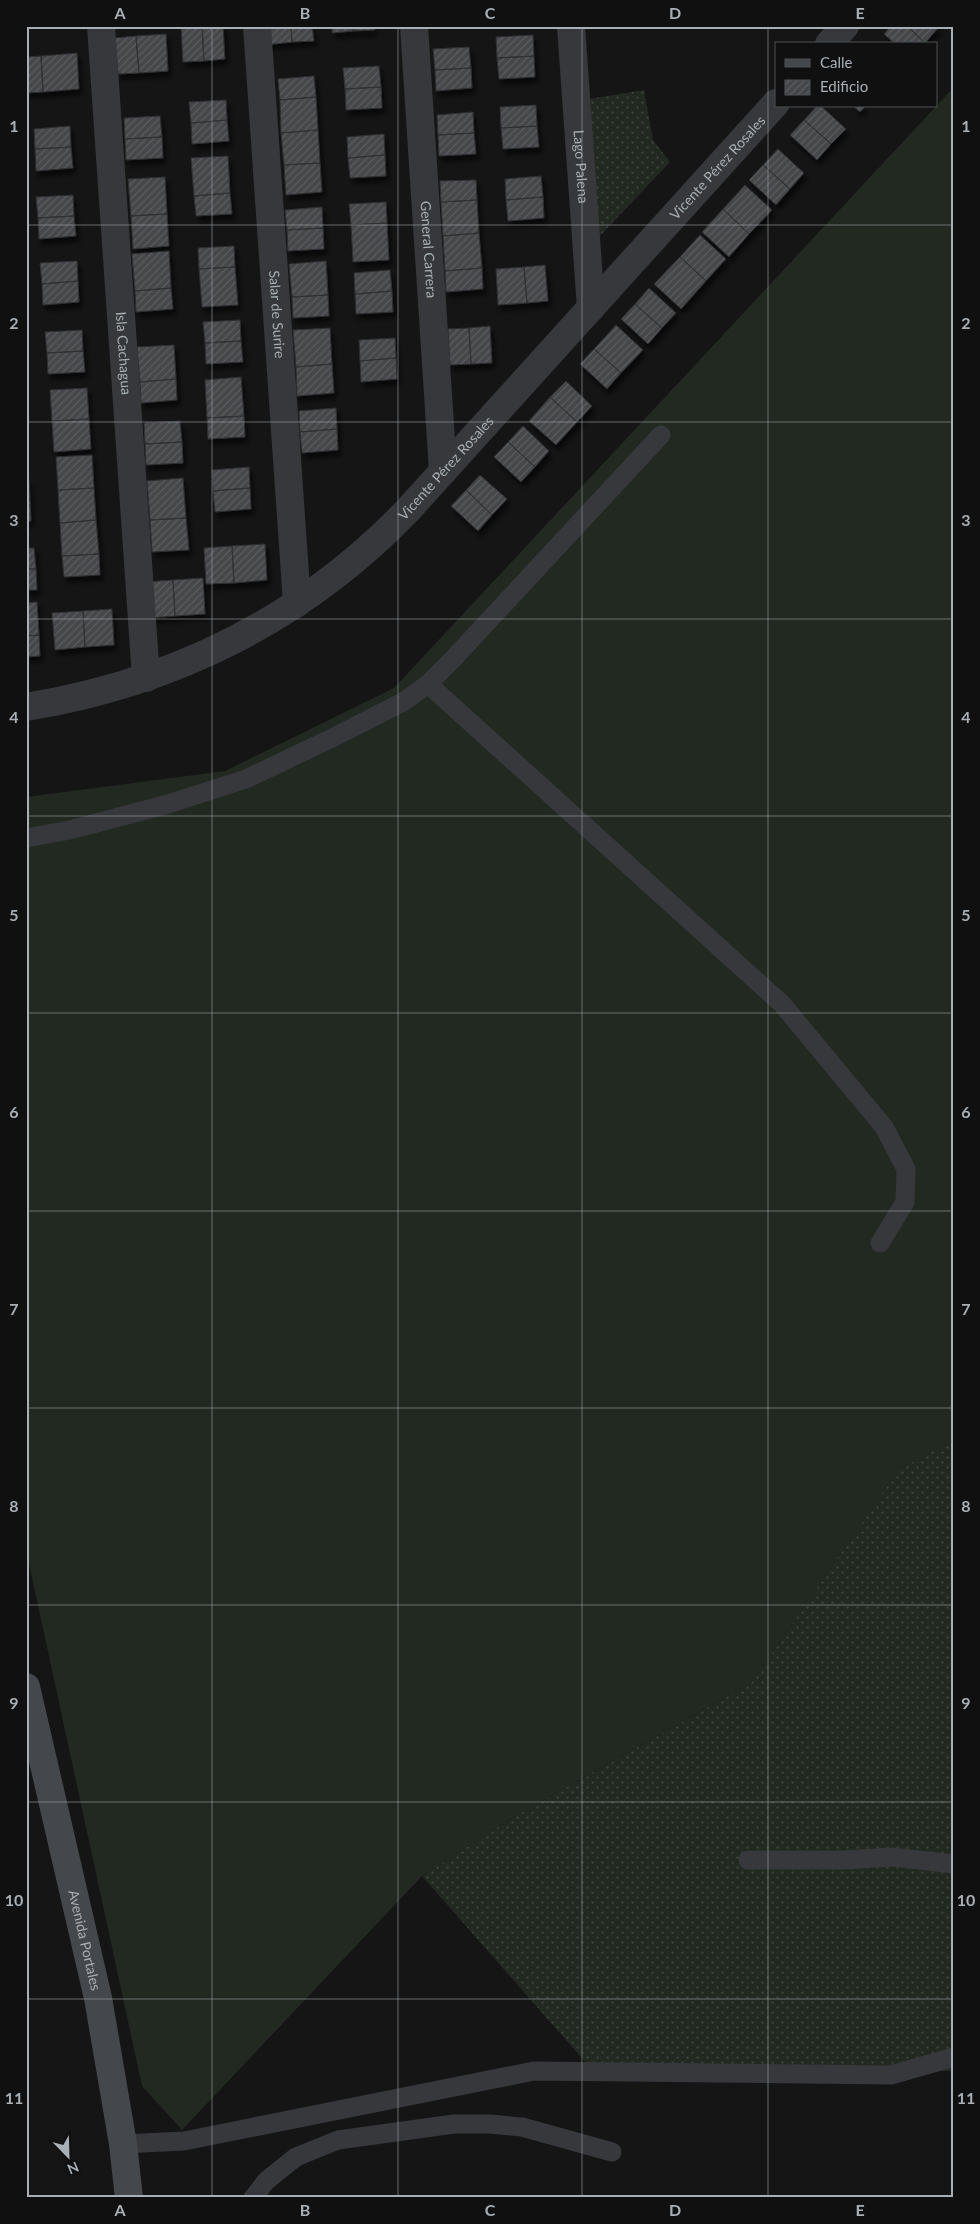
<svg xmlns="http://www.w3.org/2000/svg" width="980" height="2224" viewBox="0 0 980 2224" font-family="Lato,sans-serif">
<style>
.grass{fill:url(#grass-dots)}
.pitch{fill:#222921}
.building{fill:url(#building-hatch);stroke:#2f3032;filter:url(#shadow)}
.lines{fill:none;stroke-linecap:round;stroke-linejoin:round}
.service{stroke:#36383b;stroke-width:19}
.minor{stroke:#36383b;stroke-width:28}
.secondary{stroke:#44474b;stroke-width:28}
.grid{fill:none;stroke:#a8afb5;stroke-width:1;stroke-opacity:0.55}
.labels{text-anchor:middle;stroke-width:4;stroke-linejoin:round;paint-order:stroke}
.street-label{font-size:14px;fill:#a8afb5;stroke:#101011}
.neatline{fill:none;stroke:#a8afb5;stroke-width:2}
.grid-label{font-size:16px;text-anchor:middle;font-weight:bold;fill:#a8afb5}
</style>
<defs>
<pattern id="grass-dots" width="8" height="8" patternUnits="userSpaceOnUse" patternTransform="scale(1.25)"><rect width="8" height="8" fill="#222921"/><path d="M2 2h.1M6 6h.1" fill="none" stroke="#3f463f" stroke-width="1.8" stroke-linecap="round"/></pattern>
<pattern id="building-hatch" width="6" height="6" patternUnits="userSpaceOnUse" patternTransform="scale(1.25)"><rect width="6" height="6" fill="#444649"/><path d="M-1 1l2-2M0 6l6-6M5 7l2-2" fill="none" stroke="#5c5e61"/></pattern>
<filter id="shadow"><feDropShadow dx="3" dy="5.5" stdDeviation="2.5" flood-color="#0009"/></filter>
</defs>
<rect width="100%" height="100%" fill="#151516"/>
<path class="grass" d="M644,90l9,50 17,22 -74,78 -7,-141z
M954,1440v631l-366,-6 -166,-189 88,-57 242,-137 147,-214z"/>
<path class="pitch" d="M954,87v1353l-55,29 -147,213 -242,137 -88,57 -240,254 -40,-44 -116,-536v-753l199,-26 169,-83z"/>
<path class="building" d="M181,26h21l2,35 -21,1z
M202,26h21l2,33 -21,2z
M264,26h27l1,16 -27,3z
M291,26h21l2,15 -22,1z
M332,26h21v5l-21,2z
M353,26h21l1,4 -22,1z
M891,26h16l18,17 -30,1 -11,-10z
M907,26h31l1,1 -14,16z
M166,34l2,37 -29,2 -3,-37z
M533,35l1,21 -37,2 -1,-21z
M136,36l3,37 -21,1 -3,-36z
M469,47l2,21 -36,2 -2,-21z
M77,53l2,36 -36,3 -2,-36z
M41,56l2,36 -17,1v-36z
M534,56l1,21 -36,2 -2,-21z
M379,66l2,21 -36,2 -2,-21z
M471,68l1,20 -36,3 -1,-21z
M314,76l2,21 -36,3 -2,-21z
M381,87l1,21 -36,2 -1,-21z
M316,97l2,33 -37,3 -1,-33z
M226,100l1,20 -36,3 -2,-21z
M536,105l1,21 -36,2 -1,-21z
M817,106h4l25,23 -15,15 -27,-24z
M853,106h13l-6,6z
M473,112l1,21 -36,2 -1,-20z
M160,116l2,21 -37,2 -1,-21z
M227,120l2,21 -37,3 -1,-21z
M804,120l27,24 -14,16 -27,-25z
M70,126l1,21 -36,2 -1,-20z
M537,126l2,21 -36,2 -2,-21z
M318,130l2,33 -36,2 -3,-32z
M474,133l2,21 -37,2 -1,-21z
M384,134l1,21 -37,3 -1,-21z
M162,137l1,21 -37,2 -1,-21z
M71,147l2,21 -37,3 -1,-22z
M778,149l26,24 -14,16 -27,-24z
M385,155l1,21 -36,2 -2,-20z
M228,156l2,37 -36,3 -3,-38z
M320,163l2,29 -36,3 -2,-30z
M763,165l27,24 -14,16 -27,-25z
M541,176l2,21 -37,3 -1,-21z
M165,177l2,37 -36,2 -3,-37z
M476,180l1,20 -36,2 -1,-21z
M745,185l27,25 -23,24 -26,-25z
M230,193l2,21 -36,2 -2,-20z
M73,195l1,21 -36,2 -2,-21z
M543,197l1,21 -36,3 -2,-21z
M477,200l2,33 -36,3 -2,-34z
M386,202l1,21 -36,2 -2,-21z
M322,207l1,21 -36,2 -2,-20z
M723,209l26,25 -20,23 -27,-25z
M167,214l2,32 -36,3 -2,-33z
M74,216l2,20 -37,3 -1,-21z
M387,223l2,37 -36,2 -2,-37z
M323,228l1,21 -36,2 -1,-21z
M479,233l3,35 -37,3 -2,-35z
M700,235l26,24 -20,22 -26,-24z
M234,246l1,21 -36,2 -1,-21z
M169,251l2,37 -36,3 -3,-37z
M680,257l26,24 -25,28 -27,-25z
M77,261l1,20 -36,3 -2,-21z
M326,261l2,34 -36,2 -3,-33z
M545,265l3,36 -21,2 -3,-36z
M235,267l3,38 -36,2 -3,-38z
M524,267l3,36 -29,2 -2,-36z
M482,268l1,21 -37,3 -1,-21z
M390,270l2,21 -37,3 -1,-21z
M78,281l1,21 -36,3 -1,-21z
M171,288l2,21 -37,3 -1,-21z
M649,288l27,25 -14,15 -27,-24z
M392,291l1,21 -37,2 -1,-20z
M328,295l1,21 -36,2 -1,-21z
M635,304l27,24 -14,16 -27,-25z
M240,320l1,21 -36,2 -2,-21z
M616,325l27,25 -22,23 -27,-24z
M490,326l2,37 -21,1 -2,-36z
M330,328l2,36 -36,3 -3,-37z
M469,328l2,36 -21,1 -2,-36z
M82,330l1,21 -36,2 -2,-21z
M395,338l1,20 -36,3 -1,-21z
M241,341l2,21 -37,2 -1,-21z
M174,345l2,34 -36,3 -3,-35z
M594,349l27,24 -14,16 -27,-25z
M83,351l2,21 -37,2 -1,-21z
M396,358l1,21 -36,3 -1,-21z
M332,364l2,29 -37,3 -1,-29z
M241,377l3,39 -37,2 -2,-38z
M176,379l1,21 -36,3 -1,-21z
M566,381l26,25 -15,16 -27,-25z
M87,388l2,31 -37,2 -2,-31z
M550,397l27,25 -21,23 -27,-24z
M336,408l1,21 -37,3 -1,-21z
M244,416l1,21 -37,2 -1,-21z
M89,419l2,30 -37,3 -2,-31z
M180,421l2,21 -37,2 -1,-21z
M523,426l26,25 -14,16 -27,-25z
M337,429l1,21 -36,3 -2,-21z
M182,442l1,21 -37,2 -1,-21z
M508,442l27,25 -14,15 -27,-25z
M92,455l2,33 -36,2 -2,-33z
M249,467l1,21 -37,3 -1,-21z
M480,475l27,24 -15,16 -26,-25z
M183,478l3,40 -36,2 -3,-39z
M29,479l1,21 -4,1v-21z
M94,488l2,32 -36,3 -2,-33z
M250,488l1,21 -36,3 -2,-21z
M466,490l26,25 -14,16 -27,-25z
M30,500l1,21 -5,1v-21z
M186,518l3,32 -37,2 -2,-32z
M96,520l3,34 -37,2 -2,-33z
M265,544l2,36 -33,3 -2,-37z
M232,546l2,37 -28,1 -2,-36z
M26,548h8l2,21h-10z
M99,554l1,21 -36,2 -2,-21z
M26,569h10l1,21h-11z
M203,578l2,36 -30,2 -2,-36z
M173,580l2,36 -26,2 -3,-36z
M37,602l2,33 -13,1v-33z
M112,609l2,36 -29,2 -2,-36z
M83,611l2,36 -30,3 -3,-37z
M39,635l1,21 -14,1v-21z"/>
<g class="lines">
<path class="service" d="M428,684l354,320 102,123 22,42 -1,33 -25,41
M26,838l44,-8 98,-26 78,-25 86,-41 71,-36 25,-18 25,-25 208,-224
M748,1860h96l48,-3 62,7
M123,2144l61,-3 350,-70 357,4 63,-18
M253,2198l13,-17 30,-24 42,-17 116,-16h36l32,3 90,25"/>
<g class="minor">
<path id="s1" d="M101,26l45,652"/>
<path id="s2" d="M257,26l40,577"/>
<path id="s3" d="M414,26l29,445"/>
<path id="s4" d="M571,26l20,282"/>
<path d="M829,44l16,-18"/>
<path id="s5" d="M26,707c148,-24 278,-89 382,-197l368,-407"/>
</g>
<path class="secondary" id="s6" d="M26,1687l72,311 25,146 6,54"/>
</g>
<path class="grid" d="M212,26v2172M398,26v2172M582,26v2172M768,26v2172M26,225h928M26,422h928M26,619h928M26,816h928M26,1013h928M26,1211h928M26,1408h928M26,1605h928M26,1802h928M26,1999h928"/>
<g class="labels">
<g class="street-label">
<text dy="5" stroke="none"><textPath href="#s4" startOffset="141">Lago Palena</textPath></text>
<text dy="5" stroke="none"><textPath href="#s5" startOffset="899">Vicente Pérez Rosales</textPath></text>
<text dy="5" stroke="none"><textPath href="#s3" startOffset="224">General Carrera</textPath></text>
<text dy="5" stroke="none"><textPath href="#s2" startOffset="289">Salar de Surire</textPath></text>
<text dy="5" stroke="none"><textPath href="#s1" startOffset="328">Isla Cachagua</textPath></text>
<text dy="5" stroke="none"><textPath href="#s5" startOffset="494">Vicente Pérez Rosales</textPath></text>
<text dy="5" stroke="none"><textPath href="#s6" startOffset="260">Avenida Portales</textPath></text>
</g>
</g>
<rect width="980" height="2224" fill="none" stroke="#101011" stroke-width="55"/>
<rect x="775" y="42" width="162" height="65" fill="#101011" stroke="#4d5053"/>
<rect x="785" y="59" width="25" height="8" fill="#44474b" stroke="#4d5053"/>
<text x="820" y="68" font-size="15" fill="#a8afb5">Calle</text>
<rect x="785" y="80" width="25" height="15" fill="url(#building-hatch)" stroke="#4d5053"/>
<text x="820" y="92" font-size="15" fill="#a8afb5">Edificio</text>
<g transform="translate(68 2156) rotate(157)" stroke="#101011" stroke-width="4" paint-order="stroke">
<path d="M0-4L9 19L0 12L-9 19Z" fill="#a8afb5"/>
<text y="-8" font-size="14" font-weight="bold" text-anchor="middle" fill="#a8afb5">N</text>
</g>
<rect x="28" y="28" width="924" height="2168" class="neatline"/>
<g class="grid-label">
<text x="120" y="19">A</text>
<text x="305" y="19">B</text>
<text x="490" y="19">C</text>
<text x="675" y="19">D</text>
<text x="860" y="19">E</text>
<text x="14" y="132">1</text>
<text x="966" y="132">1</text>
<text x="14" y="329">2</text>
<text x="966" y="329">2</text>
<text x="14" y="526">3</text>
<text x="966" y="526">3</text>
<text x="14" y="723">4</text>
<text x="966" y="723">4</text>
<text x="14" y="921">5</text>
<text x="966" y="921">5</text>
<text x="14" y="1118">6</text>
<text x="966" y="1118">6</text>
<text x="14" y="1315">7</text>
<text x="966" y="1315">7</text>
<text x="14" y="1512">8</text>
<text x="966" y="1512">8</text>
<text x="14" y="1709">9</text>
<text x="966" y="1709">9</text>
<text x="14" y="1906">10</text>
<text x="966" y="1906">10</text>
<text x="14" y="2104">11</text>
<text x="966" y="2104">11</text>
<text x="120" y="2216">A</text>
<text x="305" y="2216">B</text>
<text x="490" y="2216">C</text>
<text x="675" y="2216">D</text>
<text x="860" y="2216">E</text>
</g>
</svg>
